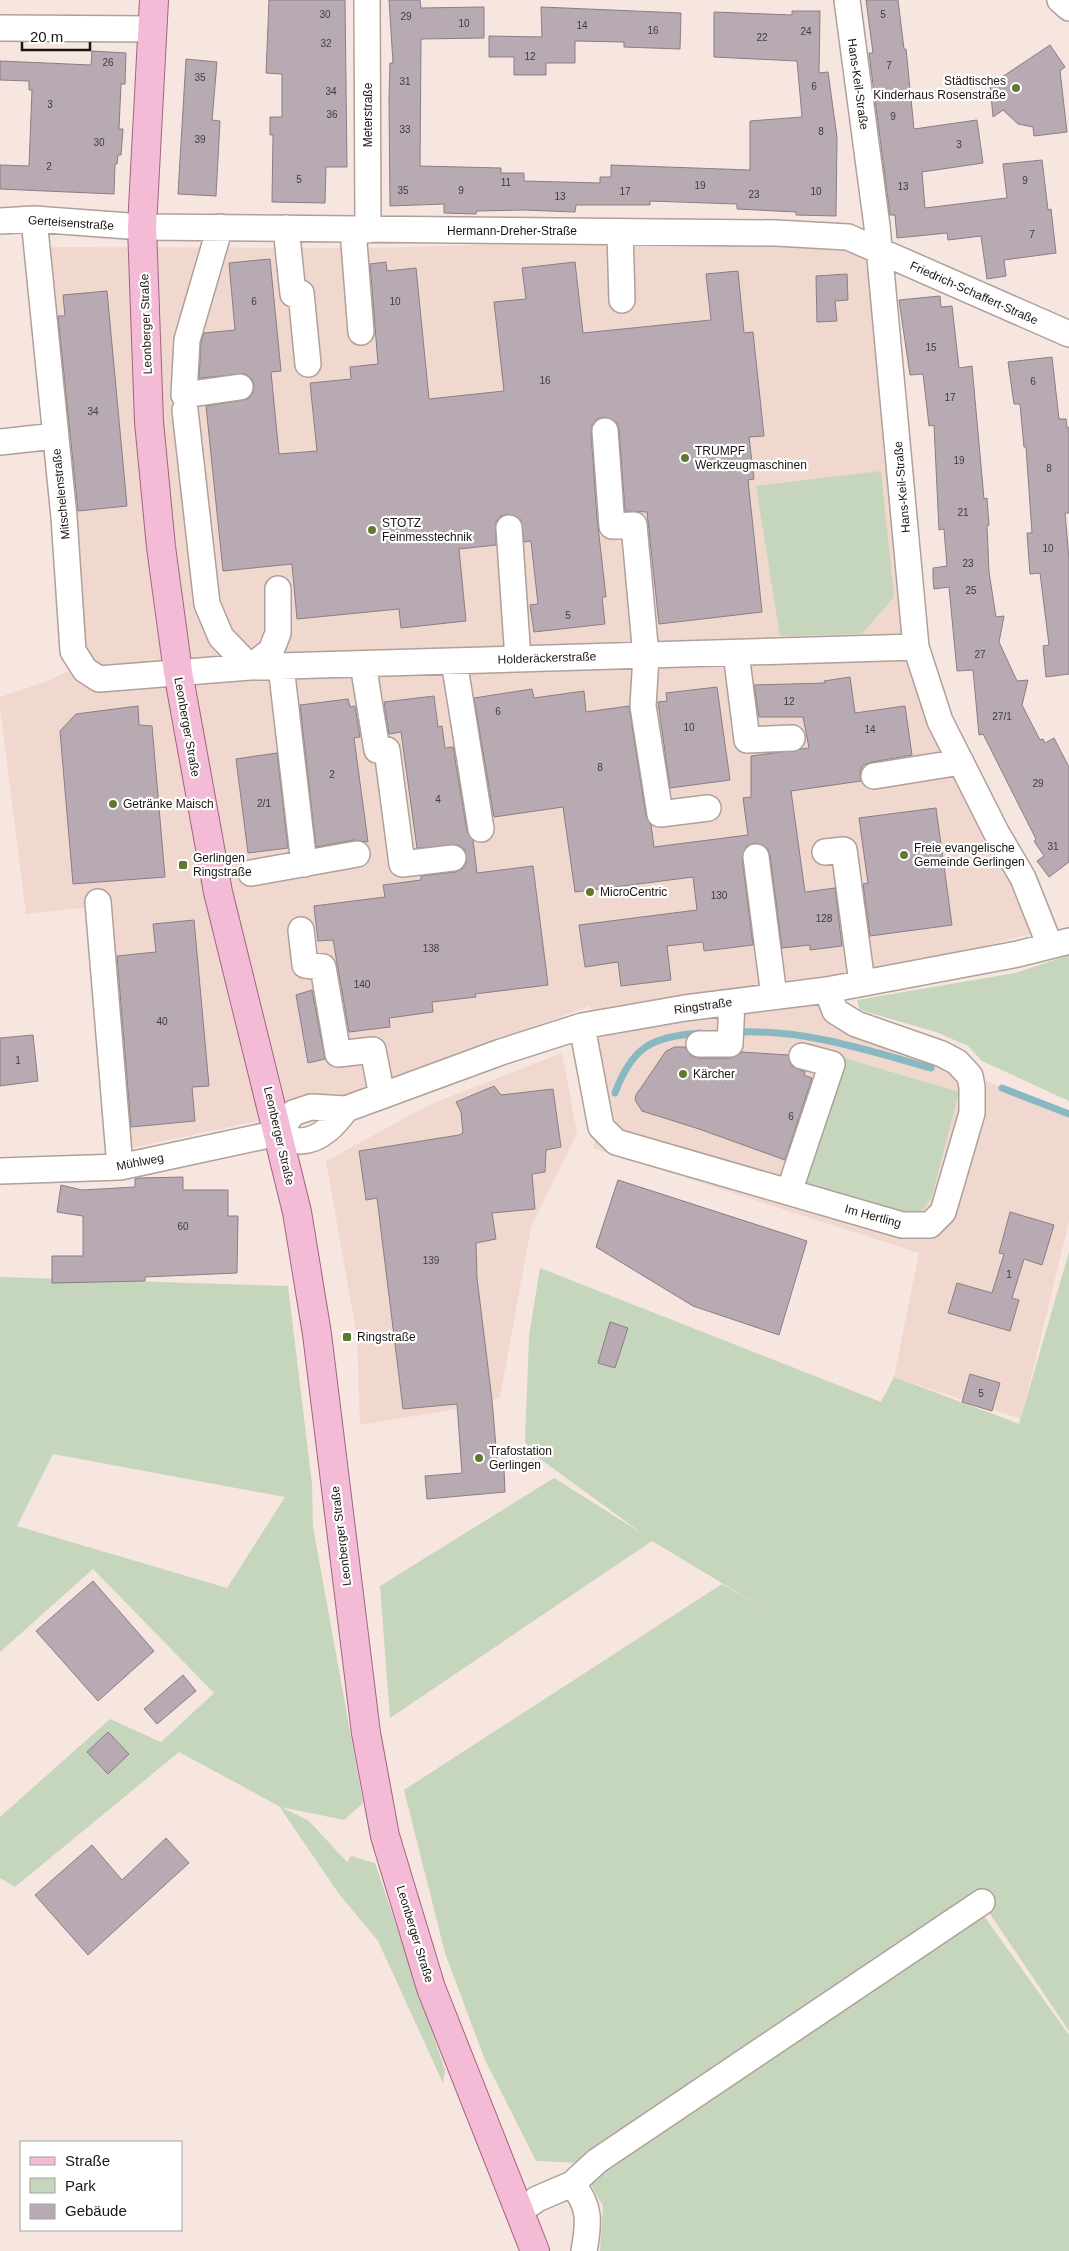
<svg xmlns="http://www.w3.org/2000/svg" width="1069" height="2251" viewBox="0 0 1069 2251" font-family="Helvetica,sans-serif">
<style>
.built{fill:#f0d8ce}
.green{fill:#c5d6bc;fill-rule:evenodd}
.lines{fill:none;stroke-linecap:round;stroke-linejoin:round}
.stream{stroke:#88b8c2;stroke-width:7}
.building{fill:#b8aab3;stroke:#8a7d85}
.minor-casing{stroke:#afa099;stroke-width:28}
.major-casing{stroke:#a26380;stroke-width:30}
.minor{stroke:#fff;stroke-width:25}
.major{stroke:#f3bbd6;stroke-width:28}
.poi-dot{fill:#5f7a2e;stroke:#fff;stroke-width:2}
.labels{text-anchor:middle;stroke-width:4.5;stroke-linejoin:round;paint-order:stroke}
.number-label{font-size:10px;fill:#423b3b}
.poi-label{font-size:12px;fill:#1b1613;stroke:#fff;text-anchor:start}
.street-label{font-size:12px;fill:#1b1613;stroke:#fff}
</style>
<rect width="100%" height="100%" fill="#f6e6df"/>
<path class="built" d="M871,234l45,413 114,287 -202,55 28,35 213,93v104l-48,198 -127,-42 25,-124 -326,-105 15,-58 -18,-84 -295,107 -183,39 -21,-245 -65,7 -26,-206v-11l48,-16 28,-14 -32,-420 324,1z
M562,1053l15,80 -46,94 -31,171 -48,12 -92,15 -3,-88 -31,-176 105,-57z"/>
<path class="green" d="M881,471l13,126 -32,37 -82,2 -24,-150z
M1069,955v146l-87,-40 -14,-15 -32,-14 -76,-22 -3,-10 158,-27z
M841,1057l118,35 -27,104c-7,13 -14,22 -29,22l-102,-36z
M1069,1252v779l-87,-129 -103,84 105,-70 85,119v216h-469l3,-45 -24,-43 -43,-2 -51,-101 -40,-107 -41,-163 318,-206 43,25 -113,-68 -262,177 -10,-132 174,-108 89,56 -111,-81 -7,-12 4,-105 11,-68 341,134 13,-25 125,47z
M0,1277l288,9 24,198 1,43 50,276 -19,17 -63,-13 28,14 38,41 4,-6 24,7 70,207 -2,13 -65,-142 -39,-47 -60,-88 -100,-54 -164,135 -15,-9v-61l110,-98 51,23 53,-49 -121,-124 -93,83zM53,1454l232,43 -58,91 -210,-62z"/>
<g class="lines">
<path class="stream" d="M743,1032c64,-2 127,19 188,36
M1002,1088l67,26
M615,1093c17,-46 37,-57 86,-60"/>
</g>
<path class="building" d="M269,0h76l2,167h-21l-1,36 -53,-1 1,-67h-3v-18h12v-43l-16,-1z
M389,0h31l1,8 63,-1v31l-63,1 -1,127 81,2v5h23v8l76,2v-6h11v-12l139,5v-49l52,-4 -5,-56 -83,-4v-45l78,3v-4h28l-1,62 9,-1 9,65 -1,79 -40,-1v-3l-59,-3v-5l-87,-3v4h-74l-1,7 -51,-2 -47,1 -1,3 -32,-1v-9l-54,2 -1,-108 1,-35h3z
M866,0h32l6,49h2l8,80 63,-9 6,43 -61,9 3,36 82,-10 -4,-34 39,-4 6,50 3,-1 5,44 -52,7 2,16 -19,3 -6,-43 -33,4 -1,-7 -50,5 -2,-23h-5l-19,-146 -2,-16h4z
M541,7l140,6 -1,36 -56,-2v-5l-49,-1v22h-29v12h-32v-18h-25v-21l53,1z
M1050,45l15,22 -5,4 7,61 -33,4 -1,-9 -15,-3 -15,-14 -10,7 -3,-32z
M92,51l34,2 -1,31h-4l-2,45h4l-2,26h-3l-1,9h-2l-1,30 -114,-5v-24l29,1 3,-76h-3v-9l-29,-1v-19l91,4z
M186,59l31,3 -5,58 8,1 -4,75 -38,-2z
M270,259l11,112 -10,1 8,82 38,-3 -7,-68 41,-4 -1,-12 28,-3 -8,-100 16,-2 1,9 29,-3 13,131 75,-8 -10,-89 32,-3 -4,-31 53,-6 8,71 128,-13 -5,-46 32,-3 6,62 9,-1 11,104 -15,1 5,42 -6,1 14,132 -103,12 -12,-112 -22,-1 -6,-82 -2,-6 -13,-6 -7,2 -5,6 -1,7 6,86 9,79h-4l3,27 -71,8 -4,-27 8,-1 -7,-63 -7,1 -3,-22 -13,-6 -7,2 -5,6v23l-37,4 7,72 -65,7 -2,-19 -102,10 -5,-55 -69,7 -17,-165 42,-7 5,-6 1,-8 -2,-6 -7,-5 -46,4 2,-36 3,-9 31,-3 -6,-67z
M847,274l1,26 -13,1 2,20 -20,1 -1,-46z
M107,291l20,215 -49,5 -20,-195h7l-2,-21z
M940,296l1,11 11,-1 7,62 13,-2 12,133 3,-1 2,27 -2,1 2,46 7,45 8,-1 -5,26 18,39 11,-1 -6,25 18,35 3,-1 2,4 9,-5 15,29v95l-20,15 -12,-16 7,-5 -10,-15 2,-2 -53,-105 -4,1 -6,-65 -16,1 -8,-84 -15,2 -1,-10v-11l14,-2 -3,-37 -5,1 -5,-105 -5,1 -6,-52 -13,1 -11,-75z
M1052,357l7,62h7l1,9 2,-1v86h-4l4,46v115l-23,3 -3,-31 6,-1 -9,-72 -10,1 -3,-41h5l-6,-86h-2l-4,-43h-6l-6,-42z
M850,677l5,36 50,-7 7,49 -40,7 -9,3 -3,6 1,10 -70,10 14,101 30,-4 7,58 -32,4v-5l-28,3 -12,-93 -3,-7 -12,-5 -8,3 -5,12 11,87 -49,6 -1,-9 -36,4 4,34 -50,6 -3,-24 -33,5 -6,-42 118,-15 -4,-33 -118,15 -12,-85 -69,10 -20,-119 58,-9 2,9 50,-7 2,21 43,-6 17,110 5,9 3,22 94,-12 -5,-37 8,-1v-41l58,-8 -6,-31h-44l-5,-32 71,-2 -1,-2z
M717,687l13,93 -60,8 -12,-86 9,-1 -1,-8z
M434,696l4,31 4,-1 3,22 8,-1 14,84 6,9 4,33 56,-7 15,119 -73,9 1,3 -44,5 1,10 -44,6 1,9 -41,5 -16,-92 -15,1 -4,-35 71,-9 -2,-12 38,-5v-4l34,-4 7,-3 4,-6 -1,-13 -7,-5 -41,3 -16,-116 -12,2 -5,-32z
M348,699l2,8 5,-1 5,31 -6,1 14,104 -14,-2 -38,7 -16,-142z
M138,706l1,19 13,1 13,151 -92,7 -13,-153 16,-17z
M277,753l11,95 -40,5 -12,-94z
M936,808l16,117 -82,11 -7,-52 5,-1 -9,-65z
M194,920l15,166 -17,1 3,34 -64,6 -14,-171 39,-4 -3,-28z
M312,990l13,69 -17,4 -12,-68z
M33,1035l5,46 -38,5v-48z
M675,1047h10l6,9 8,2h31l12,-6 46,3 4,11 13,6 -1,3 8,3 -27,82 -86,-31 -57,-18 -7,-11 1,-5 30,-44z
M494,1086l7,9 52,-6 8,58 -15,3 -1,22 -13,2 3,35 -43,4 4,26 -20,4 1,35 15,122 6,70 6,-1 1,23 -78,7 -2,-23 37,-3 -5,-69 -54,5 -26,-211 -11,2 -7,-49 100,-16 4,-2 -2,-21 -5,-10z
M183,1177v13h45v26h10l-1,57 -92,4v4l-93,2v-27h31v-40l-26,-4 4,-27 21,5 53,-3v-8l4,-1z
M618,1180l189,61 -28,94 -86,-29 -97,-59z
M1010,1212l44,13 -12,40 -18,-6 -12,39 7,2 -9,31 -62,-18 9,-30 35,10 12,-39 -5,-1z
M610,1322l18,6 -13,40 -17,-5z
M970,1374l30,9 -8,28 -30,-9z
M93,1581l61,70 -56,50 -62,-70z
M183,1675l13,16 -39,33 -13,-15z
M108,1732l21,22 -21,20 -21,-22z
M166,1838l23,25 -101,92 -53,-60 57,-50 30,35z"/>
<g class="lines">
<defs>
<path id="minor" d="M367,0l1,230
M847,0l30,226 39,421 24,74 56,111 27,46 27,68
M1060,0l9,8
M0,28l152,1
M34,219l30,298 9,134 12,19 14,9 151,-12 666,-20
M0,221l34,-2 108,8 634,6 72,4 221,97
M220,227l-33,113 -3,55 56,-8
M286,228l7,66 8,-1 7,71
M353,230l8,102
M620,232l2,68
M185,410l22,194 14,33 29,30 21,-16 7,-18v-44
M605,431l7,95 22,-1 12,131 -3,50 17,108 48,-6
M0,442l55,-6
M509,528l9,131
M736,653l11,87 45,-2
M454,661l27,168
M363,664l14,86h10l15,114 51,-6
M281,666l23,198
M874,776l87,-14
M825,852l19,-2 18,133
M756,857l18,139
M251,873l106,-19
M98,902l22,265
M301,930l4,35 18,2 15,87 35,-4 9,46
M582,1026l19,101 15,15 286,83h28l13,-13 29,-99v-26l-2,-11 -13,-14 -15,-8 -86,-30 -21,-13 -8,-21
M699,1044h31l2,-42
M278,1133l15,-20 18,-6 35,2 155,-57 81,-26 103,-18 142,-18 191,-36 51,-13
M278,1133c7,3 16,8 23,8 20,-1 34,-17 45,-32
M0,1171l120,-4 158,-34
M789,1192l43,-128 -30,-8
M572,2184l25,-23 385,-259
M520,2211l17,-12 35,-15c19,22 17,39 12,67"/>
<path id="major" d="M154,0l-12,227 7,195 12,125 17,125 40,220 79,320 20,122 49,399 19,103 46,152 104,263"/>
</defs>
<use href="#minor" class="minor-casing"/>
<use href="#major" class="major-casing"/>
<use href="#minor" class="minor"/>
<use href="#major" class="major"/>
</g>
<g class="poi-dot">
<circle cx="1016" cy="88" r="5"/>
<circle cx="685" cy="458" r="5"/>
<circle cx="372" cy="530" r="5"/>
<circle cx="113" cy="804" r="5"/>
<circle cx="904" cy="855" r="5"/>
<rect x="178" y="860" width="10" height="10" rx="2.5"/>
<circle cx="590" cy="892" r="5"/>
<circle cx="683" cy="1074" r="5"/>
<rect x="342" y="1332" width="10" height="10" rx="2.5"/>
<circle cx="479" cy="1458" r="5"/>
</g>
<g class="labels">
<g class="number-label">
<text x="325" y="18">30</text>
<text x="883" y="18">5</text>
<text x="406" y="20">29</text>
<text x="464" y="27">10</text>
<text x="582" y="29">14</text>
<text x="653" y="34">16</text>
<text x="806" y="35">24</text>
<text x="762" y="41">22</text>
<text x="326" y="47">32</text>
<text x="530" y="60">12</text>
<text x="108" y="66">26</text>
<text x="889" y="69">7</text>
<text x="200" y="81">35</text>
<text x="405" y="85">31</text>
<text x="814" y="90">6</text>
<text x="331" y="95">34</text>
<text x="50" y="108">3</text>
<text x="332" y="118">36</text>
<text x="893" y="120">9</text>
<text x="405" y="133">33</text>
<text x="821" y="135">8</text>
<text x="200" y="143">39</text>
<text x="99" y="146">30</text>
<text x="959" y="148">3</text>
<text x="49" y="170">2</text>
<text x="299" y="183">5</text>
<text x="1025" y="184">9</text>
<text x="506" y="186">11</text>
<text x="700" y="189">19</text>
<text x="903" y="190">13</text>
<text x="403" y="194">35</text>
<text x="461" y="194">9</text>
<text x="625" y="195">17</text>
<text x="816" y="195">10</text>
<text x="754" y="198">23</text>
<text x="560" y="200">13</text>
<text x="1032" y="238">7</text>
<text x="254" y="305">6</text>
<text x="395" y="305">10</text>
<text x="931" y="351">15</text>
<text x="545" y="384">16</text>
<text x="1033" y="385">6</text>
<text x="950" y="401">17</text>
<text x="93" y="415">34</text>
<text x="959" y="464">19</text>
<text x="1049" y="472">8</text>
<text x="963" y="516">21</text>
<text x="1048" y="552">10</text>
<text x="968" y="567">23</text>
<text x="971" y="594">25</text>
<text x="568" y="619">5</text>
<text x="980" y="658">27</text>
<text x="789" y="705">12</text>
<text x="498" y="715">6</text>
<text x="1002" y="720">27/1</text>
<text x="689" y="731">10</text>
<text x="870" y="733">14</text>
<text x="600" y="771">8</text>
<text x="332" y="778">2</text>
<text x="1038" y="787">29</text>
<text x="438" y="803">4</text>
<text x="264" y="807">2/1</text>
<text x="1053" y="850">31</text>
<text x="719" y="899">130</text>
<text x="824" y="922">128</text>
<text x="431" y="952">138</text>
<text x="362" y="988">140</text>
<text x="162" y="1025">40</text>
<text x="18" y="1064">1</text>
<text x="791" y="1120">6</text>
<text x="183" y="1230">60</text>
<text x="431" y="1264">139</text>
<text x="1009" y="1278">1</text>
<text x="981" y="1397">5</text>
</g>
<g class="poi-label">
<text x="1006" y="85" text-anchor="end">Städtisches<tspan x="1006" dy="14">Kinderhaus Rosenstraße</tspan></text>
<text x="695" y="455">TRUMPF<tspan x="695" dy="14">Werkzeugmaschinen</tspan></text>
<text x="382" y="527">STOTZ<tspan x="382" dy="14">Feinmesstechnik</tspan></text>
<text x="123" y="808">Getränke Maisch</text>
<text x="914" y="852">Freie evangelische<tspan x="914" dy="14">Gemeinde Gerlingen</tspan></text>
<text x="193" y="862">Gerlingen<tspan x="193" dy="14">Ringstraße</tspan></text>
<text x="600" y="896">MicroCentric</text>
<text x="693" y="1078">Kärcher</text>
<text x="357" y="1341">Ringstraße</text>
<text x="489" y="1455">Trafostation<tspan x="489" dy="14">Gerlingen</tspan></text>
</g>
<g class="street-label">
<text transform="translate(858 84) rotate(82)" y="4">Hans-Keil-Straße</text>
<text transform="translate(368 115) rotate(-90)" y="4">Meterstraße</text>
<text transform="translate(71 223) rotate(4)" y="4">Gerteisenstraße</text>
<text x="512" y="235">Hermann-Dreher-Straße</text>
<text transform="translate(974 293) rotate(24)" y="4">Friedrich-Schaffert-Straße</text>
<text transform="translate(146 324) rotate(-92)" y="4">Leonberger Straße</text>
<text transform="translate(902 487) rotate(-95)" y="4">Hans-Keil-Straße</text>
<text transform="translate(61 494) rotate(-96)" y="4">Mitschelenstraße</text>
<text transform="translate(547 658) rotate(-2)" y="4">Holderäckerstraße</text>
<text transform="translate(187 727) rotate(80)" y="4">Leonberger Straße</text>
<text transform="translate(703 1006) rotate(-8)" y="4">Ringstraße</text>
<text transform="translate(279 1136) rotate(77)" y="4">Leonberger Straße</text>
<text transform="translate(140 1162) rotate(-11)" y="4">Mühlweg</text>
<text transform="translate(873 1216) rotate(15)" y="4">Im Hertling</text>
<text transform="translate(341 1536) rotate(-97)" y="4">Leonberger Straße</text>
<text transform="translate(415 1934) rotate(73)" y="4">Leonberger Straße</text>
</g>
</g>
<rect x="20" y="2141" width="162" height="90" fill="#ffffff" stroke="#a4a2a1"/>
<rect x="30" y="2157" width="25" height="8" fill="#f3bbd6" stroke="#a4a2a1"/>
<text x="65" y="2166" font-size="15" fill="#1b1613">Straße</text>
<rect x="30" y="2178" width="25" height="15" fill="#c5d6bc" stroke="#a4a2a1"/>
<text x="65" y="2191" font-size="15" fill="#1b1613">Park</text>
<rect x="30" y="2204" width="25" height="15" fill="#b8aab3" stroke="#a4a2a1"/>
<text x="65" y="2216" font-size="15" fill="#1b1613">Gebäude</text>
<path d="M22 42v8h68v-8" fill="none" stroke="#1b1613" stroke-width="2.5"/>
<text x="30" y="42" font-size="15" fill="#1b1613" stroke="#ffffff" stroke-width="4" paint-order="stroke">20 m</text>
</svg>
